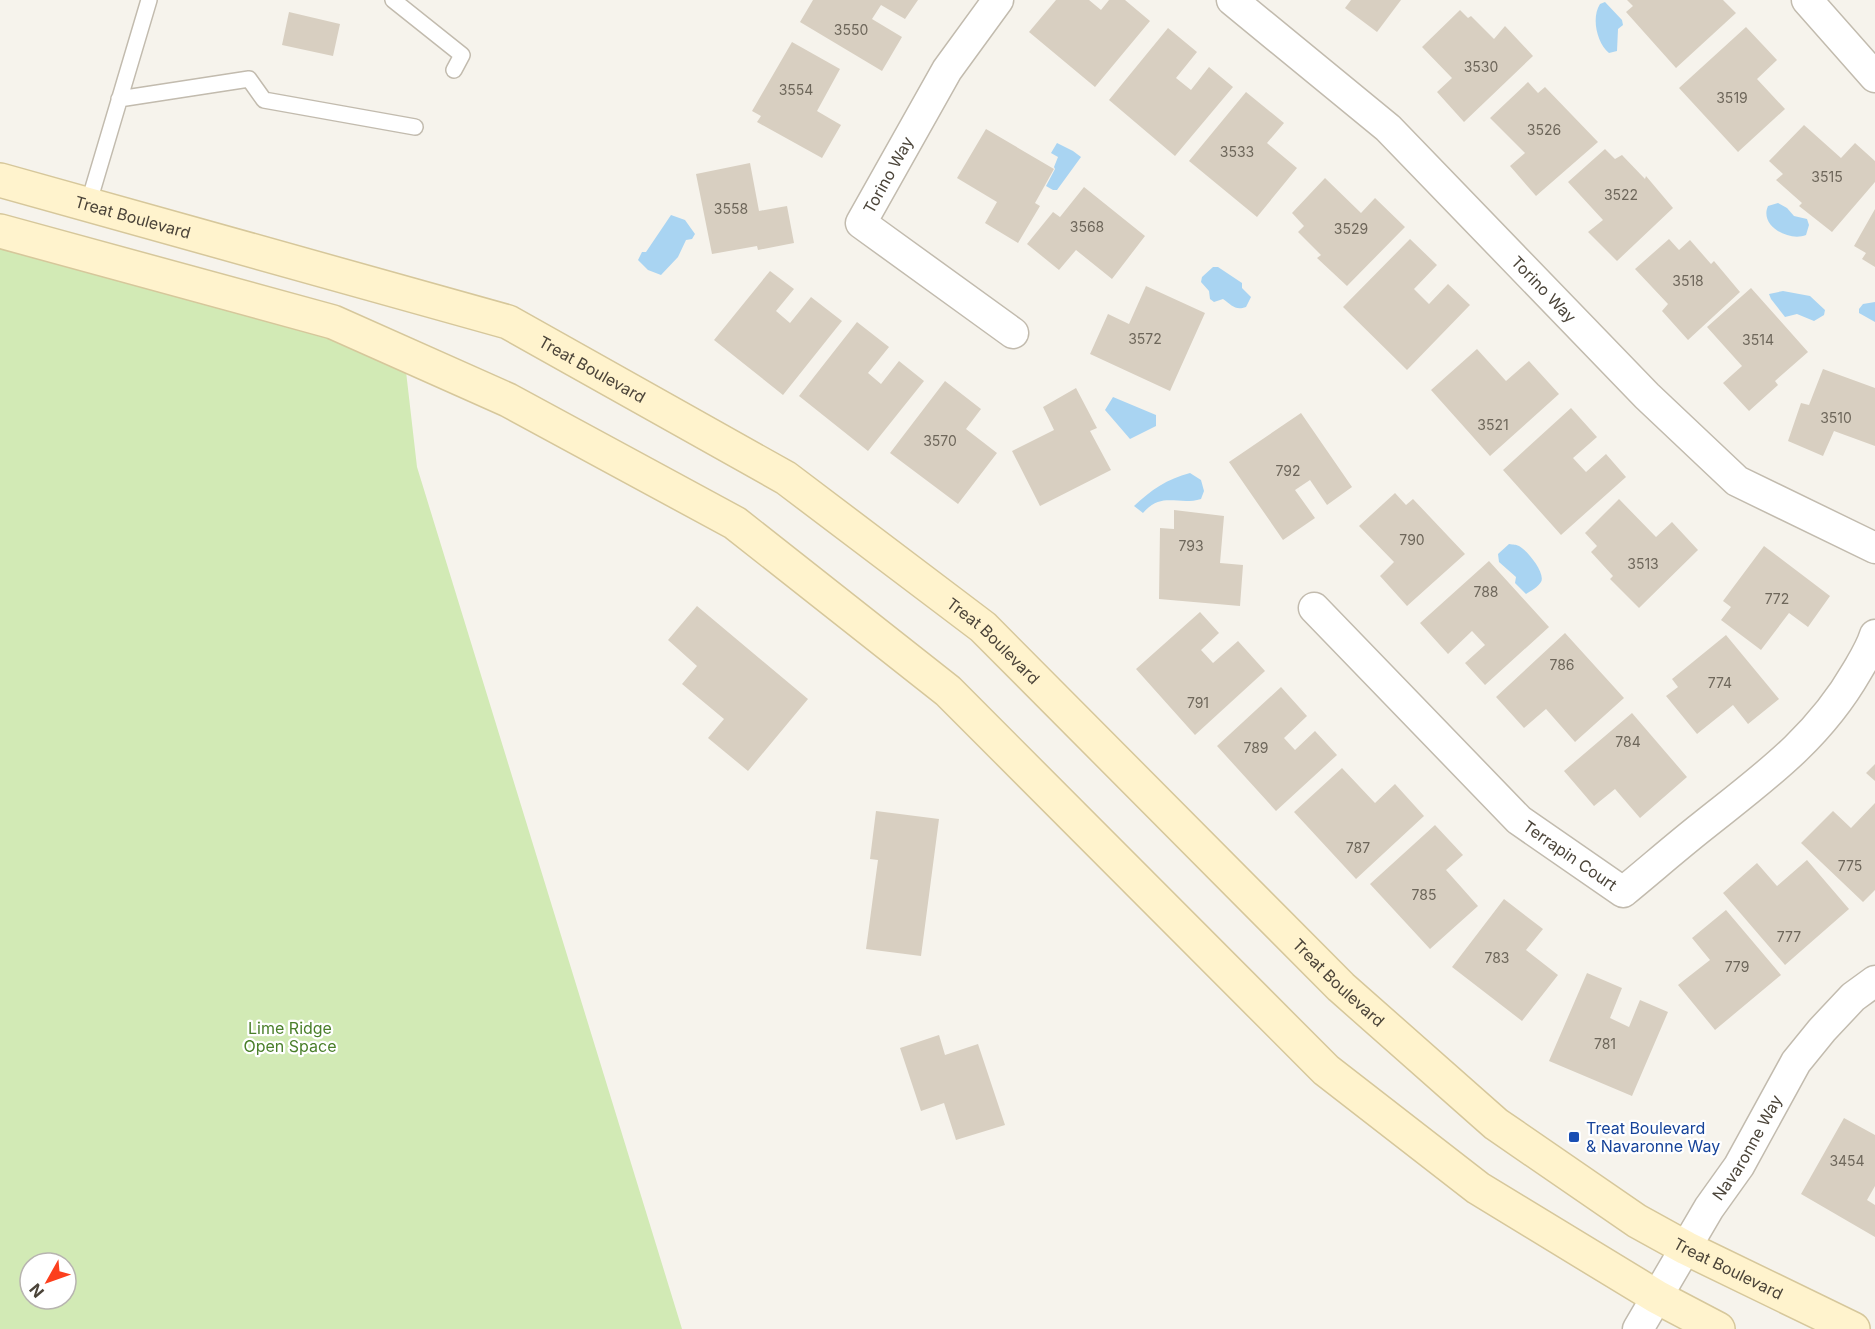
<svg xmlns="http://www.w3.org/2000/svg" width="1875" height="1329" viewBox="0 0 1875 1329" font-family="Inter,sans-serif">
<style>
.green{fill:#d2eab5;fill-rule:evenodd}
.water{fill:#a9d4f2}
.building{fill:#d8cfc1}
.lines{fill:none;stroke-linecap:round;stroke-linejoin:round}
.service-casing{stroke:#c2bbae;stroke-width:18}
.minor-casing{stroke:#c2bbae;stroke-width:33}
.secondary-casing{stroke:#d6c79b;stroke-width:36}
.service{stroke:#fff;stroke-width:15}
.minor{stroke:#fff;stroke-width:30}
.secondary{stroke:#fff3cd;stroke-width:33}
.transit-dot{fill:#1a4fb4;stroke:#fff;stroke-width:2}
.labels{text-anchor:middle;stroke-width:4.5;stroke-linejoin:round;paint-order:stroke}
.number-label{font-size:14px;fill:#6e675b}
.street-label{font-size:16px;fill:#4b4439;stroke:#fff}
.park-label{font-size:16px;fill:#4a7f2a;stroke:#fff}
.transit-label{font-size:16px;fill:#164399;stroke:#fff;text-anchor:start}
</style>
<rect width="100%" height="100%" fill="#f6f3ec"/>
<path class="green" d="M0,231l404,123 13,113 265,862h-682zM30,1263h36v36h-36z"/>
<path class="water" d="M1605,2l17,18 1,5 -5,4 -1,22 -8,2c-12,-10 -18,-35 -9,-49z
M1057,143l16,8 8,6 -24,33h-4l-7,-4 9,-17 -1,-2 4,-10 -7,-4z
M1778,203l9,5 7,8 13,3 2,6 -3,10c-17,7 -47,-9 -38,-29z
M671,215l14,5 10,14 -3,5 -6,1 -8,17 -17,18 -13,-5 -10,-10 4,-8h4z
M1213,267h5l24,16v5l9,9 -5,10c-11,4 -14,-2 -23,-8l-9,3 -4,-3 -1,-8 -8,-9 1,-5z
M1783,291l27,5 15,14 -1,5 -10,6 -17,-7 -12,3 -14,-18 -2,-5z
M1875,302v20l-16,-9v-4l4,-5z
M1113,397l43,18v11l-26,13 -25,-29z
M1190,473l11,7 3,11 -3,8c-23,7 -39,-8 -58,14l-9,-7c17,-16 33,-27 56,-33z
M1509,544c5,1 6,0 10,2 8,4 27,27 22,36 -3,5 -10,9 -15,12l-11,-11 1,-6 -17,-15 -1,-8z"/>
<path class="building" d="M813,0h105l-13,19 -24,-14 -9,14 30,18 -20,34 -82,-49z
M1056,0h33l12,10 8,-10h16l25,21 -55,66 -66,-55z
M1351,0h50l-24,32 -32,-24z
M1627,0h96l13,13 -60,55 -50,-56 7,-6z
M1460,10l8,8 3,-2 23,23 11,-13 28,30 -69,66 -27,-30 15,-14 -30,-31z
M289,12l51,12 -7,32 -51,-11z
M1746,27l31,33 -20,19 28,30 -47,43 -59,-64z
M1168,28l29,24 -21,26 15,12 18,-23 24,20 -58,69 -66,-56z
M792,42l48,27 -23,42 24,14 -19,33 -65,-36 4,-6 -9,-5z
M1528,82l10,11 7,-6 53,55 -62,54 -26,-30 15,-13 -35,-35z
M1246,92l38,31 -17,20 30,25 -40,49 -68,-56z
M1804,125l37,33 14,-15 20,18v21l-43,50 -33,-26 3,-3 -26,-23 7,-6 -14,-13z
M986,129l68,40 -19,34 5,3 -22,37 -33,-20 12,-21 -40,-24z
M1605,149l10,10 7,-4 23,24 1,-3 27,32 -56,53 -29,-29 15,-12 -35,-38z
M750,163l9,48 28,-5 7,37 -36,7 -1,-4 -45,8 -16,-80z
M1325,178l36,35 14,-15 30,29 -58,59 -30,-28 4,-3 -23,-23 6,-6 -12,-13z
M1084,187l61,49 -33,43 -36,-29 -17,20 -32,-26 26,-32 7,5z
M1875,209v58l-13,-8 4,-6 -12,-7z
M1410,239l27,26 -23,24 15,15 19,-20 22,21 -63,65 -64,-63z
M1669,239l10,11 11,-10 21,24 3,-3 26,31 -52,48 -26,-29 6,-7 -33,-35z
M770,271l24,18 -18,22 14,12 21,-26 31,24 -59,74 -69,-55z
M1146,286l59,27 -35,78 -80,-37 18,-40 21,10z
M1751,288l57,64 -33,29 3,4 -29,26 -26,-28 19,-17 -35,-39z
M857,322l32,25 -21,26 13,11 18,-23 25,20 -56,70 -69,-55z
M1477,349l29,32 23,-20 30,33 -69,62 -59,-66z
M1823,369l52,19v58l-41,-15 -11,25 -35,-15 13,-38 8,2z
M945,381l36,28 -15,20 31,24 -39,51 -68,-51z
M1076,388l21,40 -7,3 21,39 -71,36 -28,-55 42,-21 -11,-23z
M1571,408l26,29 -24,21 13,14 20,-18 20,23 -65,58 -58,-65z
M1301,413l51,74 -25,18 -17,-25 -15,10 20,28 -32,22 -54,-78z
M1395,493l11,12 7,-6 52,55 -58,52 -27,-30 14,-14 -35,-36z
M1619,499l37,38 16,-15 26,28 -59,58 -29,-29 3,-3 -22,-24 6,-6 -12,-13z
M1174,510l50,6 -4,47 23,2 -3,41 -81,-7 1,-71 14,1z
M1764,546l66,50 -22,31 -19,-14 -28,37 -40,-30 10,-13 -8,-6z
M1489,561l60,66 -64,58 -20,-22 20,-18 -13,-14 -24,23 -28,-31z
M697,606l111,93 -60,72 -40,-33 16,-19 -42,-35 15,-18 -29,-26z
M1200,612l19,21 -18,17 12,13 25,-22 27,30 -70,64 -59,-66z
M1565,633l59,65 -49,44 -29,-33 -22,19 -28,-31z
M1726,635l53,64 -31,25 -15,-19 -36,29 -31,-38 12,-9 -6,-8z
M1281,687l26,29 -23,22 11,12 20,-19 22,24 -61,56 -59,-65z
M1632,713l55,64 -47,41 -25,-29 -21,17 -30,-35z
M1875,764v17l-9,-8z
M1342,768l33,35 20,-19 29,32 -68,63 -62,-67z
M1875,803v87l-12,12 -62,-59 32,-32 18,17z
M876,811l63,8 -18,137 -55,-7 12,-89 -8,-1z
M1435,825l28,30 -17,15 32,36 -48,43 -60,-65z
M1807,860l42,49 -64,56 -62,-72 34,-30 20,23z
M1504,899l39,30 -17,21 32,25 -36,46 -70,-54z
M1726,910l55,65 -66,55 -37,-45 32,-25 -18,-22z
M1587,973l35,15 -12,30 19,9 11,-27 28,12 -36,84 -83,-35z
M939,1035l6,20 33,-11 27,81 -49,15 -12,-37 -23,8 -21,-63z
M1844,1118l31,17v51l-8,14 8,5v32l-74,-43z"/>
<g class="lines">
<defs>
<path id="service" d="M393,0l69,55 -8,15
M119,99l130,-20 15,21 151,27
M88,205l61,-205"/>
<g id="minor">
<path d="M998,0l-51,70 -86,153 152,110"/>
<path id="s1" d="M1232,0l156,128 259,268 90,85 138,67"/>
<path d="M1807,0l68,77"/>
<path id="s2" d="M1314,608l205,212 104,72c27,-22 53,-45 81,-67 59,-47 114,-86 153,-154 7,-12 14,-23 18,-36"/>
<path id="s3" d="M1638,1329l71,-121 30,-42 57,-104 26,-32 31,-33 22,-16"/>
</g>
<g id="secondary">
<path id="s4" d="M0,180l508,142 278,156 197,149 358,360 155,137 141,97 49,27 167,81"/>
<path d="M0,231l333,91 175,78 227,123 213,168 378,379 152,118 179,109 61,32"/>
</g>
</defs>
<use href="#service" class="service-casing"/>
<use href="#minor" class="minor-casing"/>
<use href="#secondary" class="secondary-casing"/>
<use href="#service" class="service"/>
<use href="#minor" class="minor"/>
<use href="#secondary" class="secondary"/>
</g>
<rect class="transit-dot" x="1568" y="1131" width="12" height="12" rx="3"/>
<g class="labels">
<g class="number-label">
<text x="851" y="35">3550</text>
<text x="1481" y="72">3530</text>
<text x="796" y="95">3554</text>
<text x="1732" y="103">3519</text>
<text x="1544" y="135">3526</text>
<text x="1237" y="157">3533</text>
<text x="1827" y="182">3515</text>
<text x="1621" y="200">3522</text>
<text x="731" y="214">3558</text>
<text x="1087" y="232">3568</text>
<text x="1351" y="234">3529</text>
<text x="1688" y="286">3518</text>
<text x="1145" y="344">3572</text>
<text x="1758" y="345">3514</text>
<text x="1836" y="423">3510</text>
<text x="1493" y="430">3521</text>
<text x="940" y="446">3570</text>
<text x="1288" y="476">792</text>
<text x="1412" y="545">790</text>
<text x="1191" y="551">793</text>
<text x="1643" y="569">3513</text>
<text x="1486" y="597">788</text>
<text x="1777" y="604">772</text>
<text x="1562" y="670">786</text>
<text x="1720" y="688">774</text>
<text x="1198" y="708">791</text>
<text x="1628" y="747">784</text>
<text x="1256" y="753">789</text>
<text x="1358" y="853">787</text>
<text x="1850" y="871">775</text>
<text x="1424" y="900">785</text>
<text x="1789" y="942">777</text>
<text x="1497" y="963">783</text>
<text x="1737" y="972">779</text>
<text x="1605" y="1049">781</text>
<text x="1847" y="1166">3454</text>
</g>
<g class="street-label">
<text transform="translate(888 175) rotate(-61)" y="6">Torino Way</text>
<text dy="6" stroke="none"><textPath href="#s4" startOffset="138">Treat Boulevard</textPath></text>
<text dy="6" stroke="none"><textPath href="#s1" startOffset="426">Torino Way</textPath></text>
<text dy="6" stroke="none"><textPath href="#s4" startOffset="624">Treat Boulevard</textPath></text>
<text dy="6" stroke="none"><textPath href="#s4" startOffset="1110">Treat Boulevard</textPath></text>
<text dy="6" stroke="none"><textPath href="#s2" startOffset="357">Terrapin Court</textPath></text>
<text dy="6" stroke="none"><textPath href="#s4" startOffset="1596">Treat Boulevard</textPath></text>
<text dy="6" stroke="none"><textPath href="#s3" startOffset="212">Navaronne Way</textPath></text>
<text dy="6" stroke="none"><textPath href="#s4" startOffset="2082">Treat Boulevard</textPath></text>
</g>
<g class="park-label">
<text x="290" y="1034">Lime Ridge<tspan x="290" dy="18">Open Space</tspan></text>
</g>
<g class="transit-label">
<text x="1586" y="1134">Treat Boulevard<tspan x="1586" dy="18">&amp; Navaronne Way</tspan></text>
</g>
</g>
<g transform="translate(48 1281) rotate(230)"><circle r="28" fill="#ffffff" stroke="#b7b4b0" stroke-width="1.5"/>
<path d="M0-4.5L10 22L0 15L-10 22Z" fill="#fc3f1d"/>
<text y="-9" font-size="16" font-weight="bold" text-anchor="middle" fill="#4b4439">N</text>
</g>
</svg>
